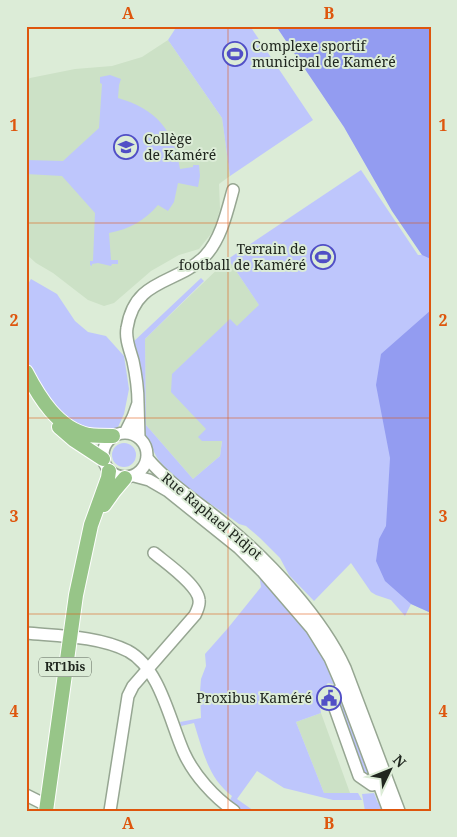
<svg xmlns="http://www.w3.org/2000/svg" width="457" height="837" viewBox="0 0 457 837" font-family="'Noto Serif',serif">
<style>
.built{fill:#cce1c6}
.green{fill:#bec6fc}
.water{fill:#939cf1}
.lines{fill:none;stroke-linecap:round;stroke-linejoin:round}
.minor-casing{stroke:#96a692;stroke-width:14}
.major-casing{stroke:#fff;stroke-width:16}
.minor{stroke:#fff;stroke-width:11}
.major{stroke:#97c588;stroke-width:14}
.grid{fill:none;stroke:#de560d;stroke-width:1;stroke-opacity:0.55}
.labels{text-anchor:middle;stroke-width:4;stroke-linejoin:round;paint-order:stroke}
.shield{fill:#dcecd7;stroke:#586256;stroke-width:1}
.shield-label{font-size:12px;font-weight:bold;fill:#20271f}
.poi-label{font-size:14px;fill:#20271f;stroke:#dcecd7;text-anchor:start}
.street-label{font-size:14px;fill:#20271f;stroke:#dcecd7}
.neatline{fill:none;stroke:#de560d;stroke-width:2}
.grid-label{font-size:16px;text-anchor:middle;font-weight:bold;fill:#de560d}
</style>
<rect width="100%" height="100%" fill="#dcecd7"/>
<path class="built" d="M168,40l54,78 8,58 -11,8 1,25 -6,21 -15,19 -20,6 -28,16 -37,32 -10,3 -16,-6 -35,-27 -17,-10 -10,-9v-173l4,-3 45,-9 37,-3 30,-9z
M228,259l57,84 -61,81 -4,32 -27,23 -47,-54 -1,-86z
M321,713l29,80h-26l-28,-71z"/>
<path class="green" d="M177,26h73l63,94 -83,56 -8,-58 -54,-78z
M276,26h155v587l-20,-9 -6,12 -14,-16 -15,-5 -5,-3 -20,-29 -37,38 -25,-26 -9,-17 -20,-20 -14,-12 -7,-2c-27,-20 -55,-36 -78,-61 -8,-9 -9,-20 -18,-30l-12,-89 70,-66 3,3 -59,58 1,86 47,54 27,-23 2,-15h-20l-4,-4 8,-8 -35,-37 1,-18 58,-55 7,7 22,-21 -31,-46 133,-89 57,85h4l-30,-44 -48,-84z
M110,75l11,4 -2,6 -1,13c38,11 56,32 62,71l13,-2v-2h6l1,11 -2,11 -20,-4 -4,19 -6,9 -10,-6c-14,16 -28,24 -49,28l2,27h7v4h-6l-1,2 -13,-3 -6,1v2l-2,-1v-4h3l2,-48 -33,-37 -36,-2v-14l37,1 36,-33 3,-44 -2,-1v-6z
M31,279l26,15 18,27 13,11 18,4 18,20 5,33 -5,25 -6,13 -14,6 -25,-6 -19,-14 -21,-25 -13,-25v-80l2,1z
M112 455a12 12 0 1 1 24 0a12 12 0 1 1-24 0Z
M259,573l52,60 27,50 -2,5 -3,-4 -5,-1 -10,11 3,19 -25,9 28,71h34l4,7h-29l-49,-12 -27,-17 -20,28 17,12h-12l-13,-9 3,-6c-24,-18 -29,-45 -38,-73l-13,3 -1,-4 21,-4 -1,-26 1,-13 5,-13 -1,-12 23,-26 33,-41z
M342,696l29,81 -2,2 -4,-6 -26,-70 -3,-4z
M374,793l4,10 5,-1 3,9h-21l-3,-17z"/>
<path class="water" d="M276,26h155v233l-9,-4 -30,-44 -48,-84z
M431,310v303l-20,-9 -26,-23 -9,-20 3,-22 7,-13 4,-68 -14,-73 5,-31z"/>
<g class="lines">
<defs>
<path id="minor" d="M138,403c0,-15 -2,-28 -5,-42 -3,-11 -8,-22 -6,-33 8,-51 50,-43 78,-72 16,-17 22,-44 28,-66
M103 455a22 22 0 1 1 44 0a22 22 0 1 1-44 0Z
M125,433l8,-16 5,-14 1,35
M147,458c24,28 54,46 81,69 42,35 94,91 117,141l54,143
M134,476l15,4 19,11 71,57 23,23 50,58 18,29 13,30 46,123
M26,633c33,3 72,3 102,18 32,17 42,71 56,102 10,22 30,44 50,58
M349,687c-12,2 -14,4 -16,16l26,73 13,9 6,-2
M26,795l20,10
M110,811l18,-115 5,-10 62,-71c2,-4 5,-10 4,-15 -1,-15 -33,-37 -45,-47"/>
<path id="major" d="M26,372c13,25 32,57 63,63 7,1 16,1 24,1
M59,427l15,13 29,19
M104,505l10,-14 11,-13
M46,811l30,-216 15,-70 17,-47 1,-7"/>
</defs>
<use href="#minor" class="minor-casing"/>
<use href="#major" class="major-casing"/>
<use href="#minor" class="minor"/>
<use href="#major" class="major"/>
</g>
<path class="grid" d="M228,26v785M26,223h405M26,418h405M26,614h405"/>
<defs>
<symbol id="stadium-ring" viewBox="-11 -11 22 22"><circle r="9.5" fill="#dcecd7" stroke="#514fc6" stroke-width="1.5"/><path d="M0-5a6.5 5 0 1 0 0 10a6.5 5 0 1 0 0-10ZM-3.5-1.8h7v3.6h-7Z" fill="#514fc6"/></symbol>
<symbol id="school-ring" viewBox="-11 -11 22 22"><circle r="9.5" fill="#dcecd7" stroke="#514fc6" stroke-width="1.5"/><path d="M0-5L7-2L0 1L-7-2ZM-4 1L0 2.5L4 1V4Q0 6-4 4Z" fill="#514fc6"/></symbol>
<symbol id="civic-ring" viewBox="-11 -11 22 22"><circle r="9.5" fill="#dcecd7" stroke="#514fc6" stroke-width="1.5"/><path d="M-.6-6.5H3V-4.5H.6V-3L4-1V1h2V6H-6V1h2V-1L-.6-3ZM-1.2 2.5V6h2.4V2.5Z" fill="#514fc6"/></symbol>
</defs>
<g fill-rule="evenodd">
<use href="#stadium-ring" x="221" y="40" width="28" height="28"/>
<use href="#school-ring" x="112" y="133" width="28" height="28"/>
<use href="#stadium-ring" x="309" y="243" width="28" height="28"/>
<use href="#civic-ring" x="315" y="684" width="28" height="28"/>
</g>
<g class="labels">
<rect class="shield" x="39" y="657.5" width="52" height="19" rx="4"/>
<g class="shield-label">
<text x="65" y="671">RT1bis</text>
</g>
<g class="poi-label">
<text x="252" y="51">Complexe sportif<tspan x="252" dy="16">municipal de Kaméré</tspan></text>
<text x="144" y="144">Collège<tspan x="144" dy="16">de Kaméré</tspan></text>
<text x="306" y="254" text-anchor="end">Terrain de<tspan x="306" dy="16">football de Kaméré</tspan></text>
<text x="312" y="703" text-anchor="end">Proxibus Kaméré</text>
</g>
<g class="street-label">
<text transform="translate(212 516) rotate(40)" y="5">Rue Raphael Pidjot</text>
</g>
</g>
<rect width="457" height="837" fill="none" stroke="#dcecd7" stroke-width="55"/>
<g transform="translate(390 770) rotate(47)" stroke="#dcecd7" stroke-width="4" paint-order="stroke">
<path d="M0-4L9 19L0 12L-9 19Z" fill="#20271f"/>
<text y="-8" font-size="14" font-weight="bold" text-anchor="middle" fill="#20271f">N</text>
</g>
<rect x="28" y="28" width="402" height="782" class="neatline"/>
<g class="grid-label">
<text x="128" y="19">A</text>
<text x="329" y="19">B</text>
<text x="14" y="131">1</text>
<text x="443" y="131">1</text>
<text x="14" y="326">2</text>
<text x="443" y="326">2</text>
<text x="14" y="522">3</text>
<text x="443" y="522">3</text>
<text x="14" y="717">4</text>
<text x="443" y="717">4</text>
<text x="128" y="829">A</text>
<text x="329" y="829">B</text>
</g>
</svg>
